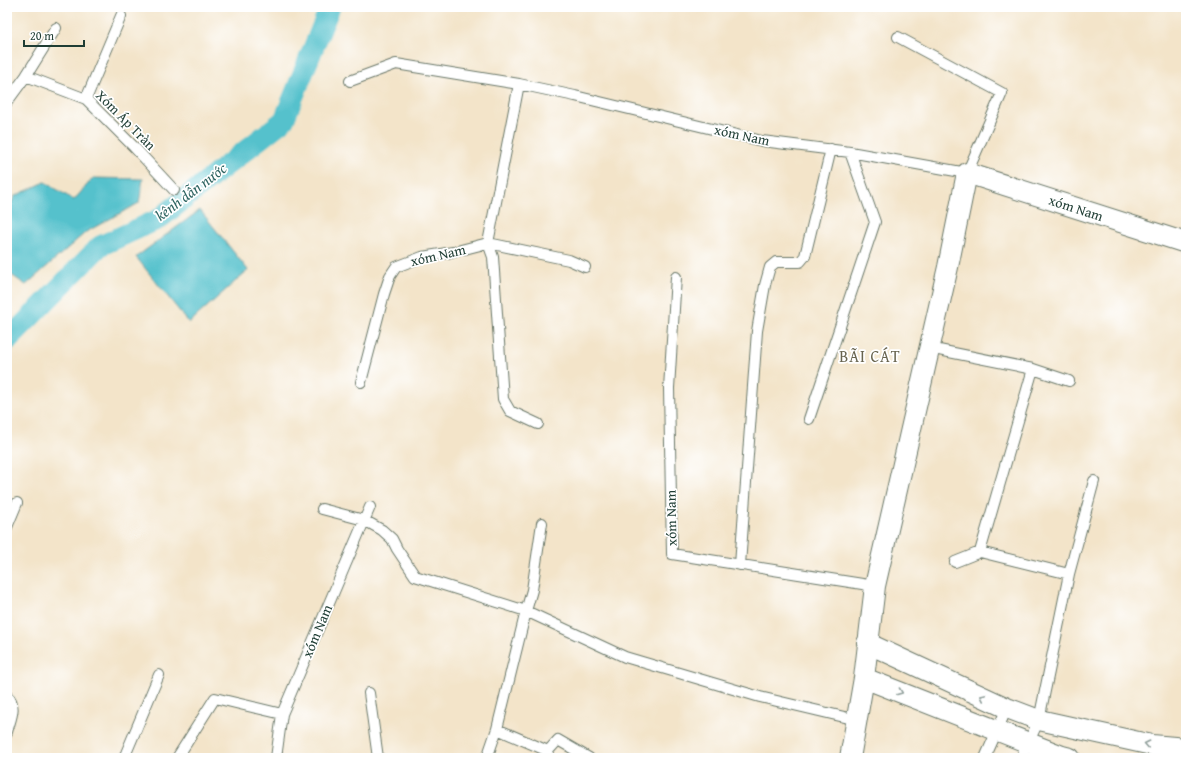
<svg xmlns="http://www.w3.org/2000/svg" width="1193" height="765" viewBox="0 0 1193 765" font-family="'Gentium Book Plus',serif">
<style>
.water{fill:#54c1cc;stroke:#3a7f80}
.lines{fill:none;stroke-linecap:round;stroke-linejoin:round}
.canal{stroke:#54c1cc;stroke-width:21}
.lane-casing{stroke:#697768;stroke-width:12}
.street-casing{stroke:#697768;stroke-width:22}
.lane{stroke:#fff;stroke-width:10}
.street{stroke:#fff;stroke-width:20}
.oneway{stroke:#8f9e9a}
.labels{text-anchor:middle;stroke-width:3.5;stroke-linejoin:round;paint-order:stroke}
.street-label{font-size:14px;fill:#1f3d34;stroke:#fff}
.water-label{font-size:15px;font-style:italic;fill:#2f6562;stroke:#fff}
.quarter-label{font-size:16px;letter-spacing:1px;fill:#68644f;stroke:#fff}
</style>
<rect width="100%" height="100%" fill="#fff"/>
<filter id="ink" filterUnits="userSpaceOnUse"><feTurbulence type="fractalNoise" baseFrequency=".025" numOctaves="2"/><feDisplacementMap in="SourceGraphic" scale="8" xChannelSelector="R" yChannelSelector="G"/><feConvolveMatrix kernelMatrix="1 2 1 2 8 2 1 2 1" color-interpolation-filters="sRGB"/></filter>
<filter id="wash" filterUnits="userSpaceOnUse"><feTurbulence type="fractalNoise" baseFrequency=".012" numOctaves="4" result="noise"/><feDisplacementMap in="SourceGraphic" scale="16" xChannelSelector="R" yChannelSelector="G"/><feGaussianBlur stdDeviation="0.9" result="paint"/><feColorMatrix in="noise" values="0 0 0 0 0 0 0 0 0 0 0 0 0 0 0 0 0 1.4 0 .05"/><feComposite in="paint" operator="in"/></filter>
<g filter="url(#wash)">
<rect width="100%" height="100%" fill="#f3e4c9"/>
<path class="water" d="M93,178l50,1 -4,24 -53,29 -60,53 -19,-13v-61l8,-15 30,-14 29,18z
M200,210l48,60 -59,53 -53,-66z"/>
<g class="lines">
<path class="canal" d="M7,341l93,-95 59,-27 125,-99 46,-113"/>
</g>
</g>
<g filter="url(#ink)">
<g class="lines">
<defs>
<path id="lane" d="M26,76l60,23 48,48 40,43
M350,81l46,-17 123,20 -31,159 -35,9 -31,5 -26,10 -6,9 -6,18 -23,88
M519,84l56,12 187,45 88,11 117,21 35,-80 -104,-56
M86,99l35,-83
M7,102l19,-26 30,-48
M488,243l5,14 1,14 9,128 7,12 28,13
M488,243l81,17 16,7
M676,277l-7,111 3,166 203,32
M929,348l104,21 36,12
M809,419l66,-197 -25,-70
M322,509l42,11 18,10 10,9 5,10 18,27 111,35 99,46 135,40 97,23
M7,527l10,-24
M980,552l89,22
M955,562l25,-10 53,-183
M740,565l17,-234 8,-46 5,-18 6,-5h24l5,-6 26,-107
M369,693l9,65
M7,696c11,9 3,24 0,36
M497,729l51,22 10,-11 31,18
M124,758l35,-83
M177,758l38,-60 67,16
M276,758l6,-44 88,-207
M487,758l10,-29 29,-118 6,-21 10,-67
M985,758l22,-50
M1021,758l18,-38 30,-146 25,-93"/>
<path id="street" d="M867,643l140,65 32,12 113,25 34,3
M864,678l198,78 8,2
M850,758l14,-80 11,-92 73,-319 19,-94 219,70"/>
</defs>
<use href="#lane" class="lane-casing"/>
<use href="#street" class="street-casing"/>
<use href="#lane" class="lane"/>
<use href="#street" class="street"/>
</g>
<defs><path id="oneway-chevron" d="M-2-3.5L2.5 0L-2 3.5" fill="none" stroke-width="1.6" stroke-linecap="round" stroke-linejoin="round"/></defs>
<g class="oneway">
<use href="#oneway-chevron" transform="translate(900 692) rotate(21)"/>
<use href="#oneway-chevron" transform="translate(983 697) rotate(-155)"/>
<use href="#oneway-chevron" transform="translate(1147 744) rotate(-168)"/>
</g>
</g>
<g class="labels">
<g class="street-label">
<text transform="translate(126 120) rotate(45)" y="5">Xóm Áp Tràn</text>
<text transform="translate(742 135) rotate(12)" y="5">xóm Nam</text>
<text transform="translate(1076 208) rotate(18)" y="5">xóm Nam</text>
<text transform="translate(438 255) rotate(-13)" y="5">xóm Nam</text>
<text transform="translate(671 518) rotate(-91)" y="5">xóm Nam</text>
<text transform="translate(317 631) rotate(-67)" y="5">xóm Nam</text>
</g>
<g class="water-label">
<text transform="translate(191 192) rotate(-37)" y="5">kênh dẫn nước</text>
</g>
<g class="quarter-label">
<text x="870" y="362">BÃI CÁT</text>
</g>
</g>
<rect width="1193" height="765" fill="none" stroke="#fff" stroke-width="24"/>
<path d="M24 40v6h60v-6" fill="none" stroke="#1f3d34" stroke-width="2"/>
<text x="30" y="40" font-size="12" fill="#1f3d34" stroke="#ffffff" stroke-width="3" paint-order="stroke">20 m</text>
</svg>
